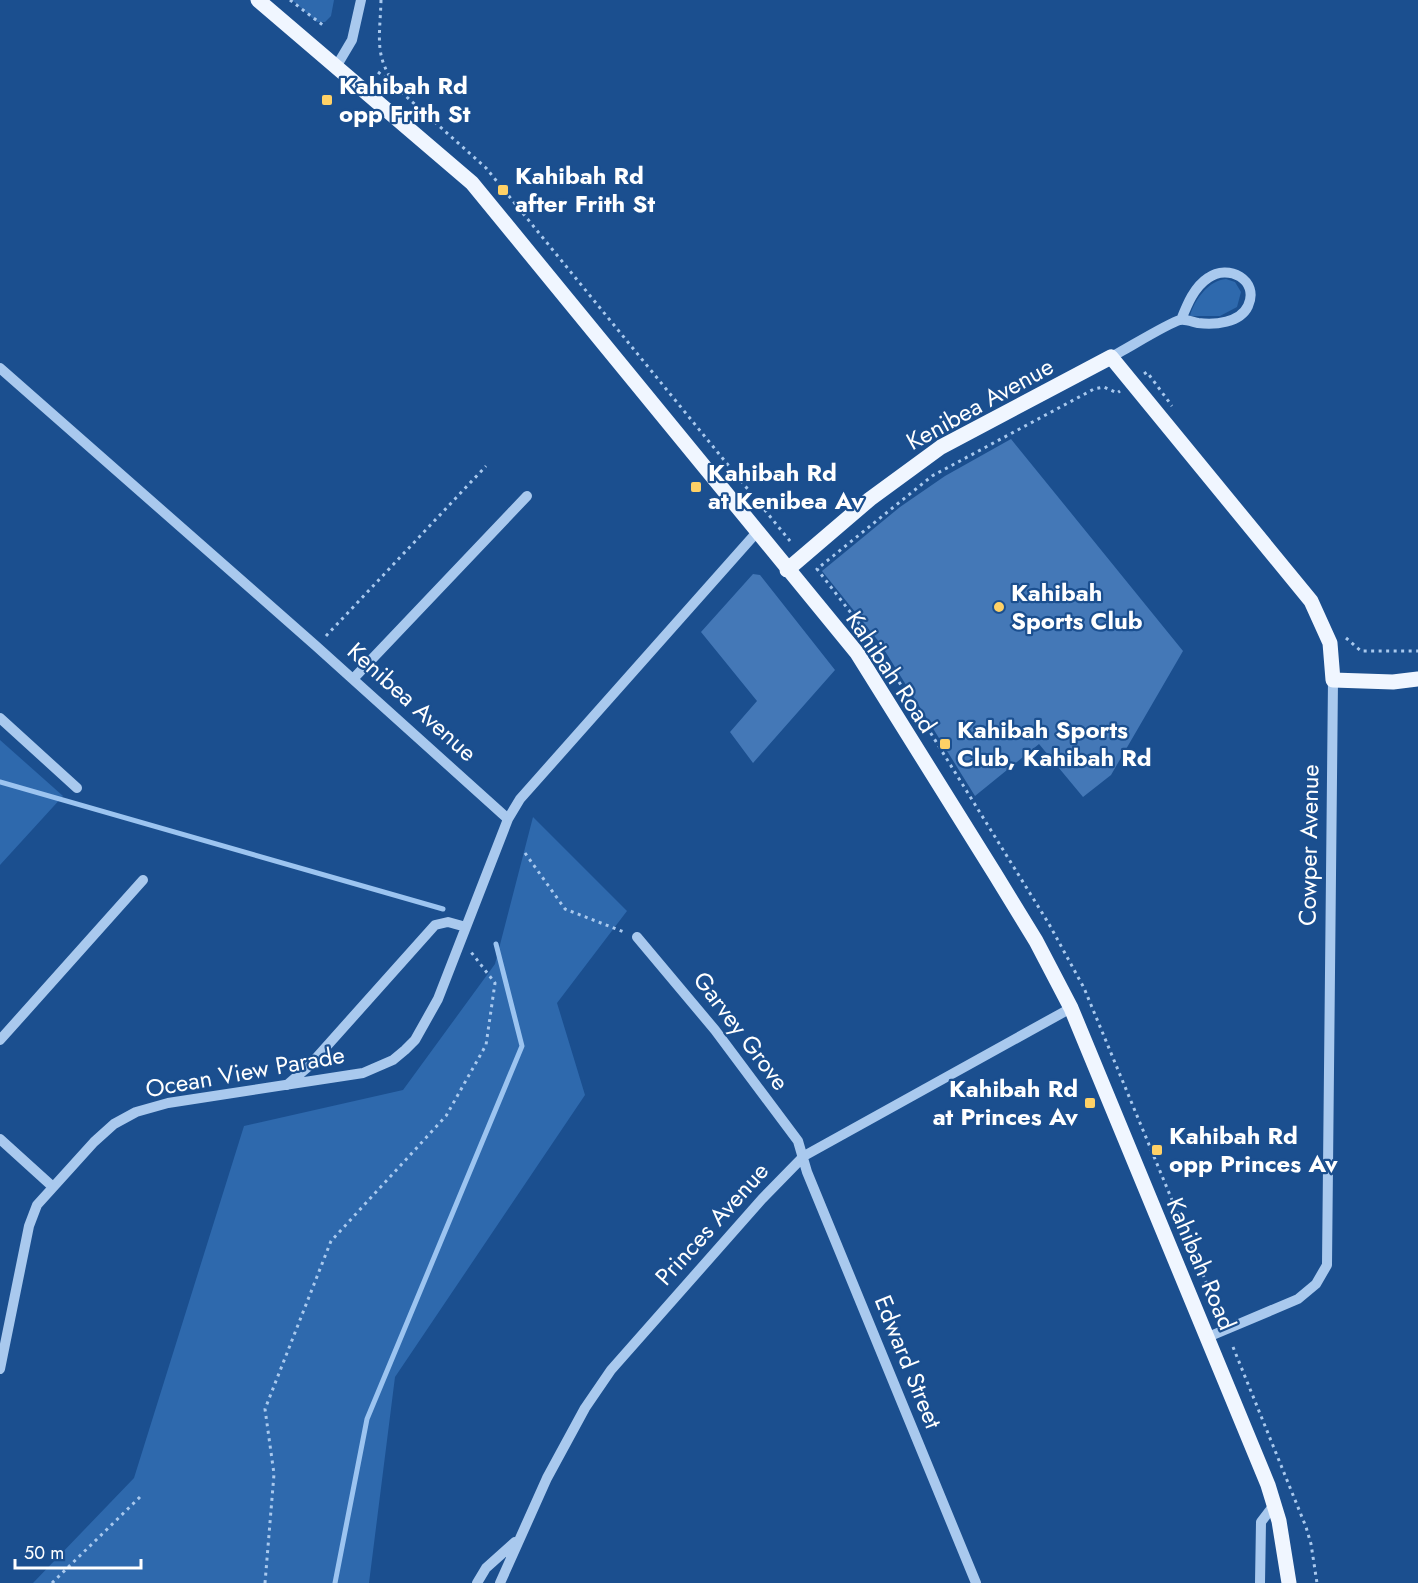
<svg xmlns="http://www.w3.org/2000/svg" width="1418" height="1583" viewBox="0 0 1418 1583" font-family="Jost,sans-serif">
<style>
.green{fill:#2e69ad}
.lines{fill:none;stroke-linecap:round;stroke-linejoin:round}
.stream{stroke:#9cc4f0;stroke-width:5}
.building{fill:#4478b7}
.path{stroke:#a9c9ee;stroke-width:3;stroke-dasharray:3 4.5;stroke-linecap:butt}
.minor{stroke:#a9c9ee;stroke-width:10}
.major{stroke:#f0f6ff;stroke-width:15}
.poi-dot{fill:#ffd166;stroke:#1b4f8f;stroke-width:2}
.labels{text-anchor:middle;stroke-width:4.5;stroke-linejoin:round;paint-order:stroke}
.poi-label{font-size:24px;font-weight:bold;fill:#fff;stroke:#1b4f8f;text-anchor:start}
.street-label{font-size:24px;fill:#fff;stroke:#1b4f8f}
</style>
<rect width="100%" height="100%" fill="#1b4f8f"/>
<path class="green" d="M292,0h42l-3,16 -6,6h-8z
M1226,279l9,3 6,10 -4,15 -17,9h-30c4,-16 19,-36 36,-37z
M0,740l63,56 -63,69z
M533,817l94,94 -70,92 28,92 -190,282 -26,206h-336l101,-105 110,-352 159,-36 92,-126z"/>
<g class="lines">
<path class="stream" d="M0,782l443,127
M335,1583l32,-164 155,-373 -26,-102"/>
</g>
<path class="building" d="M1011,439l172,212 -72,124 -28,22 -44,-53 -64,52 -95,-153 -58,-72 78,-64 45,-31z
M753,574l7,1 75,95 -82,93 -23,-31 27,-31 -56,-69z"/>
<g class="lines">
<path class="path" d="M290,0l34,26
M381,0c-1,39 -8,57 18,90l87,78 304,373
M378,72l15,12
M1144,374l3,-2 25,34
M326,636l160,-170
M1346,638l15,13h57
M878,648l-61,-79 115,-93 162,-87 10,-2 13,6 3,-2
M874,651l4,-3 171,276 35,64 132,318 4,5
M525,853l40,56 59,23
M1233,1347l73,180 5,17 6,39
M52,1583l88,-86
M265,1583l9,-109 -9,-65 66,-168 115,-125 40,-71 9,-62 -24,-31"/>
<path class="minor" d="M336,67l16,-27 9,-40
M1111,357c14,-7 57,-34 69,-37 5,-1 13,2 18,3 17,2 42,0 50,-17 12,-26 -20,-43 -40,-28 -14,9 -21,27 -27,42
M0,368l316,278 192,173
M353,679l174,-183
M0,718l77,70
M637,937l78,93 83,111 9,31 169,411
M0,1040l143,-160
M287,1085l22,-19 126,-141 13,-3 18,5
M0,1139l53,48
M1208,1337l90,-38 18,-15 11,-19 6,-585
M0,1369l29,-143 8,-21 57,-63 20,-18 22,-12 32,-9 195,-30 30,-13 12,-10 10,-10 23,-41 70,-180 12,-20 237,-267
M477,1583l9,-15 29,-26
M500,1583l47,-105 38,-70 26,-38 151,-171 42,-43 267,-148
M1260,1583l1,-61 13,-17"/>
<path class="major" d="M258,0l214,183 385,470 138,221 41,67 35,67 197,477 11,36 10,62
M787,570l83,-71 71,-52 170,-90 200,244 19,42 3,37 60,2 25,-3"/>
</g>
<g class="poi-dot">
<rect x="321" y="94" width="12" height="12" rx="3"/>
<rect x="497" y="184" width="12" height="12" rx="3"/>
<rect x="690" y="481" width="12" height="12" rx="3"/>
<circle cx="999" cy="607" r="6"/>
<rect x="939" y="738" width="12" height="12" rx="3"/>
<rect x="1084" y="1097" width="12" height="12" rx="3"/>
<rect x="1151" y="1144" width="12" height="12" rx="3"/>
</g>
<g class="labels">
<g class="poi-label">
<text x="339" y="94">Kahibah Rd<tspan x="339" dy="28">opp Frith St</tspan></text>
<text x="515" y="184">Kahibah Rd<tspan x="515" dy="28">after Frith St</tspan></text>
<text x="708" y="481">Kahibah Rd<tspan x="708" dy="28">at Kenibea Av</tspan></text>
<text x="1011" y="601">Kahibah<tspan x="1011" dy="28">Sports Club</tspan></text>
<text x="957" y="738">Kahibah Sports<tspan x="957" dy="28">Club, Kahibah Rd</tspan></text>
<text x="1078" y="1097" text-anchor="end">Kahibah Rd<tspan x="1078" dy="28">at Princes Av</tspan></text>
<text x="1169" y="1144">Kahibah Rd<tspan x="1169" dy="28">opp Princes Av</tspan></text>
</g>
<g class="street-label">
<text transform="translate(980 404) rotate(-29)" y="8">Kenibea Avenue</text>
<text transform="translate(891 672) rotate(56)" y="8">Kahibah Road</text>
<text transform="translate(412 702) rotate(42)" y="8">Kenibea Avenue</text>
<text transform="translate(1309 845) rotate(-89)" y="8">Cowper Avenue</text>
<text transform="translate(741 1031) rotate(53)" y="8">Garvey Grove</text>
<text transform="translate(245 1072) rotate(-10)" y="8">Ocean View Parade</text>
<text transform="translate(712 1224) rotate(-48)" y="8">Princes Avenue</text>
<text transform="translate(1201 1264) rotate(67)" y="8">Kahibah Road</text>
<text transform="translate(908 1362) rotate(68)" y="8">Edward Street</text>
</g>
</g>
<path d="M15 1559v9h126v-9" fill="none" stroke="#ffffff" stroke-width="3"/>
<text x="24" y="1559" font-size="18" fill="#ffffff" stroke="#1b4f8f" stroke-width="4.5" paint-order="stroke">50 m</text>
</svg>
